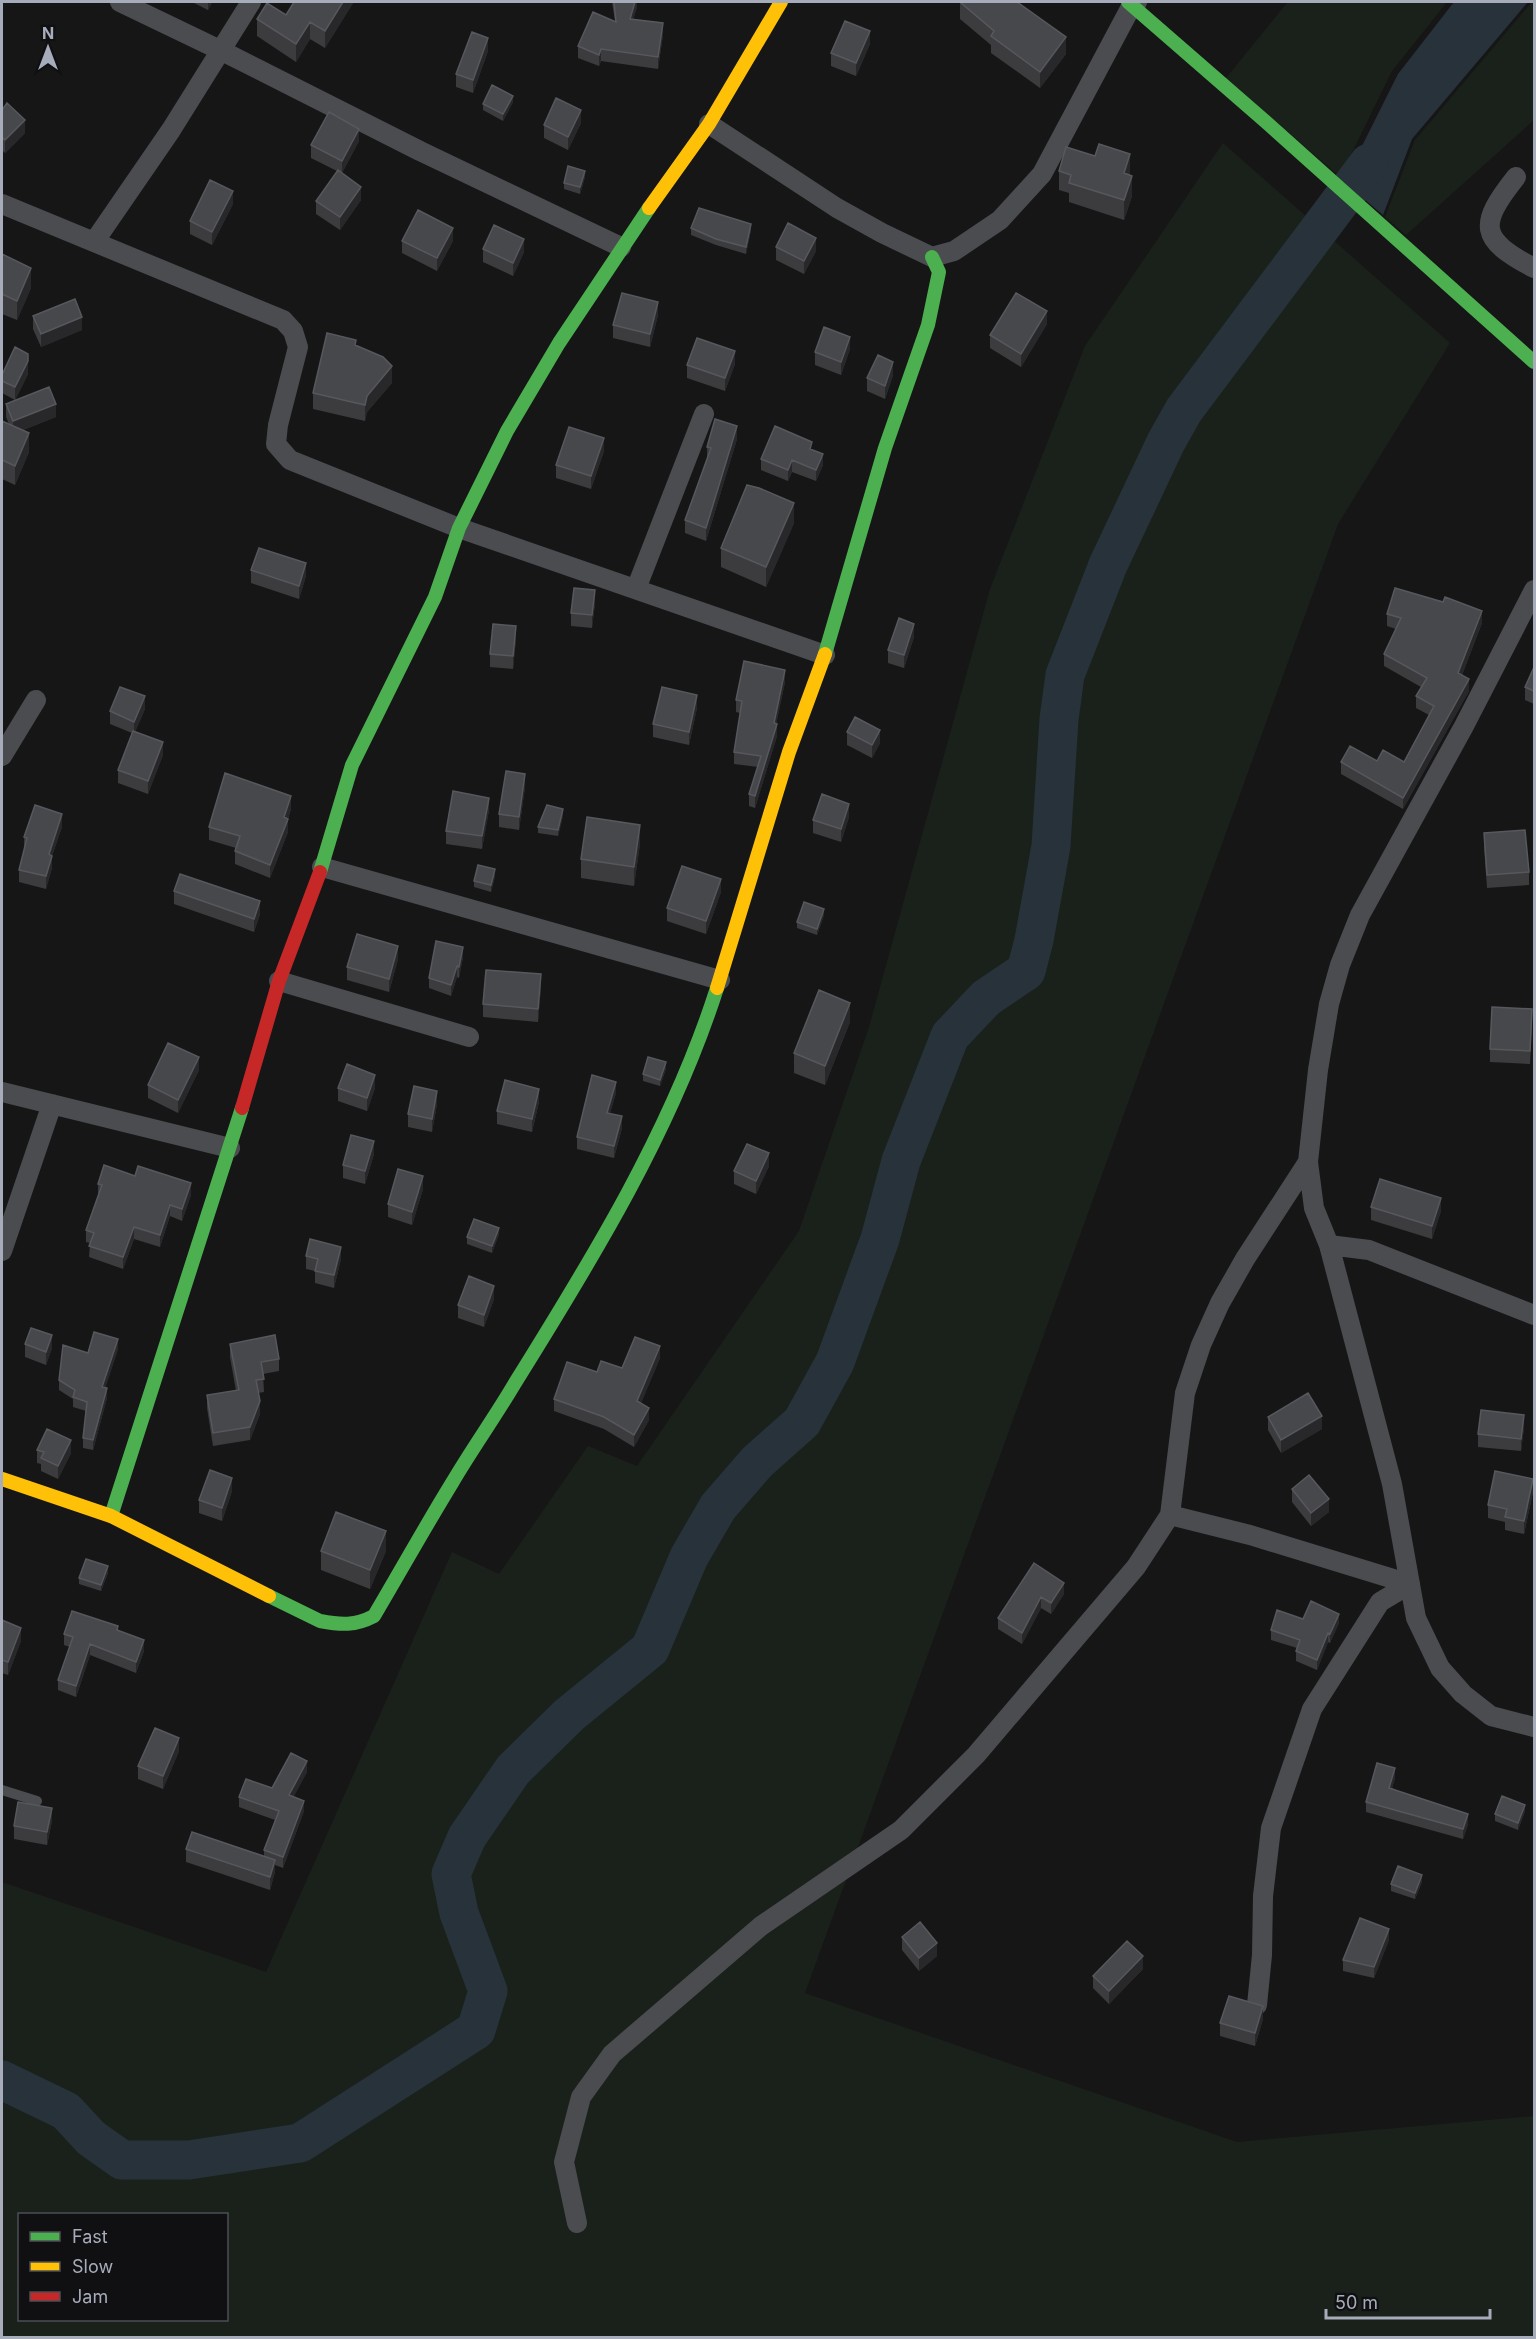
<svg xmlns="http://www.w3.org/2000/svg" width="1536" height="2339" viewBox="0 0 1536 2339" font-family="Inter,sans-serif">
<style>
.green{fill:#1a211b;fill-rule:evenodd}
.water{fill:#28323a}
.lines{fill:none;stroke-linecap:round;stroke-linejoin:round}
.river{stroke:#28323a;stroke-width:39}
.lane{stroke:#4a4c50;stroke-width:10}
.street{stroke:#4a4c50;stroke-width:20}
.fast{stroke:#4caf50;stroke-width:14}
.slow{stroke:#ffc107;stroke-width:14}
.jam{stroke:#c62828;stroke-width:14}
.wall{fill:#3c3c3f}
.shaded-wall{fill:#28282a}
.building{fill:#47484c;stroke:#56585d;stroke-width:1.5}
</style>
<rect width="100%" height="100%" fill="#161617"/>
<path class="green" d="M1288,2h159l-55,69 -52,106 -114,-99z
M1532,2h2v118l-128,115 -21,-18 30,-77z
M1223,143l227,200 -112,181 -533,1469 432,149 297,-26v221l-1532,1v-456l264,90 186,-420 47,22 89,-128 49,20 162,-235 70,-204 121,-438 95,-243zM20,2214h206v106h-206z"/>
<path class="water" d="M1454,2h74l-116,137 -29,76 -39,-33 54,-108z"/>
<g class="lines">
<path class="river" d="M2,2080l64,31 25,27 31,22h67l111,-17 176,-113 12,-39 -29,-78 -8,-39 16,-37 46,-67 56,-55 81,-66 39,-92 29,-50 39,-45 45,-40 33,-60 45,-123 21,-78 49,-125 36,-38 40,-27 8,-31 17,-94 8,-127 6,-44 43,-110 58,-123 18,-32 185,-247"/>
<path class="lane" d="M2,1790l35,11"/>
<path class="street" d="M120,2l102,49 198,100 201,96
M709,124l128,84 45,25 50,24 22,-6 46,-31 42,-46 90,-169 5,-3
M1516,177c-38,48 -37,62 18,91
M2,204l281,116 10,11 5,16 -20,78 -2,19 14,16 169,68 366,127
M94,242l77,-112 80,-128
M636,589l68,-175
M1534,590l-70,136 -104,189 -20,50 -11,39 -11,66 -10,92 6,46 15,37 63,239 24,134 24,50 23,26 28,22 43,11
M2,756l34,-56
M322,867l398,113
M279,981l190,56
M2,1092l228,56
M1329,1245l40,5 165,65
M2,1251l50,-147
M1170,1515l80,20 160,49 -30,18 -68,107 -41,119 -8,68 -1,59 -5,50
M577,2223l-13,-61 17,-65 31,-43 149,-128 140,-96 75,-75 160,-188 34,-52 15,-122 16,-48 19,-42 25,-44 63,-97"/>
<path class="fast" d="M1128,2l138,120 268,240
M825,654l60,-206 43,-123 11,-53 -7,-15
M320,872l32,-107 83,-168 24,-69 48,-97 52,-88 90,-135
M111,1516l131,-408
M269,1596l51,25c21,4 35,5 54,-5 26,-44 51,-89 78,-133 20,-34 43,-66 63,-100 78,-125 157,-254 202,-395"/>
<path class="slow" d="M649,208l60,-84 72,-122
M717,988l72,-236 36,-98
M2,1479l109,37 158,80"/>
<path class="jam" d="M242,1108l37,-127 41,-109"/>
</g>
<path class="wall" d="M192,2h20l-4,8z
M353,2v1l-28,45 -15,-9 -14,23 -39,-26v-17l29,-4z
M612,2h25v5l-4,12 30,16 -5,34 -57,-8 -2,5 -21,-8v-12l37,-25z
M960,2l106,52 -26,34 -49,-35v-8l-31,-26z
M870,44l-14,32 -25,-10v-13z
M488,51l-15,42 -17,-6v-13z
M513,102l-10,19 -20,-11v-6z
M2,110l23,23 -20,20 -3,-3z
M581,123l-13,27 -24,-12v-13z
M359,141l-17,32 19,27 -21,30 -24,-16v-13l21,-30 -26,-13v-13z
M1059,171l71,2v2l2,21 -8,24 -55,-18v-9l-10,-3z
M585,177l-5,17 -16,-5v-6z
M233,204l-21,41 -22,-11v-13z
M691,228l60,2 -5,24 -30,-9 -25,-10z
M402,241h51l-16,30 -35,-18z
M776,247l40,4 -12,23 -28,-14z
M483,249l41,3 -11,24 -30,-14z
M2,254l29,34 -14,32 -15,-6z
M658,315l-8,32 -37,-9v-13z
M33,316l49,14 -41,17 -8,-18z
M1047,324l-26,43 -31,-19v-13z
M356,345l36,38 -25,29 -2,9 -52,-12v-16z
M850,349l-9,26 -26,-10v-13z
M735,364l-10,27 -38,-13v-13z
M28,374l-13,26 -13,-7v-18z
M893,375l-8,24 -18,-8v-13z
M6,404l50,13 -33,13 6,22 -14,33 -13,-6v-58l7,3 -3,-7z
M737,439l-31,102 -21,-8v-13l22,-60v-13z
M812,450l11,15 -7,16 -24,-9 -4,9 -27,-11v-11z
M604,451l-13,38 -35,-11v-13z
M794,523l-28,64 -45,-20v-19z
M251,570l55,6 -7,23 -48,-16z
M595,603l-3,25 -21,-2v-13z
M1387,614l95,9 -20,52 7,16 -66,118 -62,-35v-12l36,-1 27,1 25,-47 -13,-7v-12l5,-9 -37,-21v-12l12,-25 -9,-3z
M914,637l-10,31 -16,-5v-13z
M516,639l-3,30 -23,-2v-13z
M1534,667v37l-9,-4v-13z
M785,682l-9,42 1,12 -22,72 -6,-2v-12l9,-27 -24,-3v-12l6,-39 -4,-1v-12z
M697,708l-8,37 -36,-8v-13z
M145,709l-10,23 28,23 -15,39 -30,-11v-13l14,-37 -22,-9v-13z
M847,732l33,11 -8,15 -25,-13z
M525,787l-6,43 -20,-3v-13z
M291,809l-3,10v13l-18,46 -35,-14v-13l1,-3 -27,-8v-13z
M489,810l-7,39 -36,-5v-13z
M563,816l-5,20 -20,-3v-6z
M849,817l-8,25 -28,-9v-13z
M62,827l-10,29v12l-6,21 -27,-7v-12l5,-20v-13z
M1484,833l45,39v13l-42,3 -3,-42z
M640,844l-6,42 -53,-8v-19z
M495,876l-4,16 -17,-5v-6z
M174,891l86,23 -6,18 -80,-28z
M721,892l-15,42 -39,-13v-13z
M824,915l-7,20 -20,-7v-6z
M463,957l-4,21 -2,-1 -6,19 -22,-8v-10z
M398,959l-9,33 -42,-12v-13z
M541,987l-3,35 -55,-5v-13z
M850,1022l-25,63 -31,-12v-20z
M1532,1022l-2,42 -40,-2v-13z
M666,1069l-6,17 -17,-5v-7z
M199,1070l-21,43 -30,-15v-13z
M338,1088h37l-8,23 -29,-10z
M616,1093l-6,20 12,15 -8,30 -37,-9v-12z
M539,1102l-7,30 -35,-8v-13z
M437,1104l-5,28 -24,-5v-13z
M374,1154l-9,30 -22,-6v-13z
M769,1166l-13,28 -22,-10v-13z
M98,1184l93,11 -9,26 -12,-5 -10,31 -26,-8 -11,30 -34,-12 1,-14 -4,-1v-12l12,-34z
M423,1189l-11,36 -24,-8v-13z
M1371,1207l70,4 -9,28 -61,-19z
M499,1234l-7,19 -25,-9v-7z
M306,1256l35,3 -7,29 -19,-5v-12l-9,-2z
M494,1299l-10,28 -26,-9v-13z
M25,1344l27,4 -6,17 -21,-8z
M230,1344l49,15v12l-16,3 1,18 -6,1 2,21 -10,26 -37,6 -6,-38v-13l29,-4 -6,-34z
M118,1349l-13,39 2,10 -14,52 -10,-2v-10l3,-27 -13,-4v-8l-14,-9v-10l29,-27z
M660,1358l-19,45 8,17 -15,27 -30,-18 -50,-18v-12l43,-27 25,-4z
M1268,1417l54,12 -41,24 -13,-23z
M1524,1428l-3,23 -43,-4v-13z
M37,1450l34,3 -13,26 -17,-8v-7l-4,-1z
M1292,1489l37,23 -18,14 -19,-24z
M232,1491l-10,30 -23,-8v-13z
M1533,1492l-9,42 -19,-4v-8l-17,-4v-13z
M321,1551h65l-16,38 -49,-19z
M1034,1563l30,31 -13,20 -10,-6 -19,36 -24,-15v-11z
M108,1573l-7,18 -22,-7v-6z
M1303,1619l36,4 -9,20 -2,-1 -11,28 -21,-9v-10l1,-3 -26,-8v-10z
M2,1620l19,21 -13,34 -6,-2z
M118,1631l26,20 -8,22 -46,-18 -14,42 -18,-7v-10l12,-33 -6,-2v-11z
M179,1751l-16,38 -25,-10v-13z
M307,1772l-14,25 11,14 -21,57 -8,-3v7l-5,18 -84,-28v-13l78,7v-6l11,-30 -36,-13v-10l33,-9z
M1395,1778l-3,10 76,36 -5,15 -97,-27v-10z
M1525,1811l-7,19 -23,-9v-7z
M52,1821l-5,24 -33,-6v-13z
M1422,1882l-7,17 -24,-8v-7z
M902,1937l35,19 -18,15 -17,-21z
M1389,1940l-15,38 -31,-7v-11z
M1143,1969l-34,35 -16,-16v-12z
M1263,2019l-8,27 -35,-10v-13z"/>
<path class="shaded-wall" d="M208,2h4l-4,8z
M343,2h10v1l-28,45v-17z
M635,2h2v5l-7,23v-11z
M310,22v17l-14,23v-18z
M663,23v12l-5,34v-12z
M870,31v13l-14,32v-13z
M1066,37v17l-26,34v-16z
M488,38v13l-15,42v-13z
M601,49v12l-2,5v-11z
M513,96v6l-10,19v-7z
M581,110v13l-13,27v-13z
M25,120v13l-20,20v-13z
M359,129v12l-17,32v-12z
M1130,154v19l-6,20v-20z
M585,171v6l-5,17v-7z
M1132,176v20l-8,24v-20z
M361,187v13l-21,30v-13z
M233,191v13l-21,41v-13z
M751,224v6l-5,24v-7z
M453,228v13l-16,30v-13z
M816,238v13l-12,23v-13z
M524,239v13l-11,24v-13z
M31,268v20l-14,32v-19z
M658,302v13l-8,32v-13z
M1047,311v13l-26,43v-13z
M82,317v13l-41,17v-13z
M850,337v12l-9,26v-13z
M735,351v13l-10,27v-13z
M28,361v13l-13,26v-13z
M893,362v13l-8,24v-13z
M392,366v17l-25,29 -2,9v-16l2,-9z
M56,404v13l-43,17v-13z
M737,426v13l-31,102v-13z
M29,433v19l-14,33v-19z
M604,438v13l-13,38v-13z
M823,454v11l-7,16v-11z
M792,460v12l-4,9v-11z
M794,503v20l-28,64v-20z
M306,563v13l-7,23v-13z
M595,590v13l-3,25v-13z
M1482,611v12l-24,62v-12z
M914,624v13l-10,31v-13z
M516,626v13l-3,30v-13z
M785,670v12l-11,53v-12z
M1469,679v12l-66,118v-11z
M697,695v13l-8,37v-13z
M145,696v13l-11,25v-12z
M777,724v12l-22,72v-12z
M880,730v13l-8,15v-13z
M163,742v13l-15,39v-13z
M525,774v13l-6,43v-13z
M291,796v13l-5,15 2,-5v13l-18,46v-13z
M489,798v12l-7,39v-13z
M849,804v13l-8,25v-13z
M563,809v7l-5,20v-6z
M62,814v13l-10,29v12l-6,21v-13l3,-22z
M640,825v19l-6,42v-19z
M495,869v7l-4,16v-7z
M721,879v13l-15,42v-13z
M260,901v13l-6,18v-13z
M824,909v6l-7,20v-6z
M398,946v13l-9,33v-13z
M463,947v10l-4,21v-11z
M457,966v11l-6,19v-11z
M541,974v13l-3,35v-13z
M850,1003v19l-25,63v-19z
M199,1057v13l-21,43v-13z
M666,1062v7l-6,17v-6z
M375,1075v13l-8,23v-13z
M616,1082v11l-9,31v-11z
M539,1089v13l-7,30v-13z
M437,1091v13l-5,28v-13z
M622,1116v12l-8,30v-12z
M374,1141v13l-9,30v-13z
M769,1153v13l-13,28v-13z
M423,1176v13l-11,36v-13z
M191,1183v12l-9,26v-12z
M1441,1198v13l-9,28v-13z
M170,1205v11l-10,31v-12z
M134,1227v12l-11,30v-12z
M499,1228v6l-7,19v-7z
M341,1247v12l-7,29v-13z
M494,1286v13l-10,28v-12z
M52,1335v13l-6,17v-13z
M118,1339v10l-16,48v-10z
M660,1346v12l-23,55v-12z
M107,1388v10l-14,52v-10z
M260,1401v13l-10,26v-13z
M649,1408v12l-15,27v-12z
M1524,1415v13l-3,23v-12z
M1322,1416v13l-41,24v-13z
M71,1440v13l-13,26v-13z
M232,1478v13l-10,30v-13z
M1533,1479v13l-9,42v-13z
M1329,1499v13l-18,14v-13z
M386,1531v20l-16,38v-19z
M108,1566v7l-7,18v-6z
M1064,1583v11l-13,20v-11z
M1041,1597v11l-19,36v-11z
M1339,1614v9l-9,20v-9z
M21,1628v13l-13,34v-13z
M1328,1633v9l-11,28v-10z
M144,1640v11l-8,22v-11z
M90,1644v11l-14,42v-11z
M179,1738v13l-16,38v-13z
M307,1761v11l-18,34v-11z
M1395,1768v10l-6,20v-10z
M304,1801v10l-21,57v-11z
M1525,1805v6l-7,19v-7z
M52,1808v13l-5,24v-13z
M1468,1814v10l-5,15v-10z
M275,1860v12l-5,18v-13z
M1422,1875v7l-7,17v-6z
M1389,1929v11l-15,38v-11z
M937,1943v13l-18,15v-13z
M1143,1956v13l-34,35v-13z
M1263,2006v13l-8,27v-13z"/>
<path class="building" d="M294,2h49l-18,29 -15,-9 -14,22 -39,-25 10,-16 19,12z
M614,2h21l-5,17 33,4 -5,34 -57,-8 -2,6 -21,-9 15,-34 23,10z
M960,2h57l49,35 -26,35 -49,-36 3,-5z
M845,21l25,10 -14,32 -25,-10z
M472,32l16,6 -15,42 -17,-6z
M492,85l21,11 -10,18 -20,-10z
M556,98l25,12 -13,27 -24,-12z
M7,103l18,17 -20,20 -3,-3v-27z
M329,112l30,17 -17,32 -31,-16z
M1099,144l31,10 -6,19 8,3 -8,24 -55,-17 2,-8 -12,-4 7,-24 29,9z
M568,166l17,5 -5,16 -16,-4z
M338,170l23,17 -21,30 -24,-16z
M210,180l23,11 -21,41 -22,-11z
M699,208l52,16 -5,23 -30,-8 -25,-11z
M418,210l35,18 -16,30 -35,-17z
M788,223l28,15 -12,23 -28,-14z
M494,225l30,14 -11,24 -30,-14z
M2,254l29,14 -14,33 -15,-7z
M622,293l36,9 -8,32 -37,-9z
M1016,293l31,18 -26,43 -31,-19z
M75,299l7,18 -41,17 -8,-18z
M824,327l26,10 -9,25 -26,-10z
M327,333l29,7 -1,5 28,12 9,9 -25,30 -2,9 -52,-12z
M697,338l38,13 -10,27 -38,-13z
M15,347l13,7v7l-13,26 -13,-6v-6z
M878,355l15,7 -8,24 -18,-8z
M49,387l7,17 -43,17 -7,-17z
M715,419l22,7 -31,102 -21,-8 26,-72 -4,-1z
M2,421l27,12 -14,33 -13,-6z
M775,426l37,16 -2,7 13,5 -7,16 -24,-10 -4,10 -27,-11z
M569,427l35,11 -13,38 -35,-11z
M747,485l12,3 35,15 -28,64 -45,-19z
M259,548l47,15 -7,23 -48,-16z
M574,588l21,2 -3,25 -21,-2z
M1395,588l48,14 2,-5 37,14 -24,62 11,6 -66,119 -62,-36 9,-16 27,15 6,-11 21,12 30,-56 -18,-10 11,-18 -43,-24 17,-36 -14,-4z
M899,618l15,6 -10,31 -16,-5z
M493,624l23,2 -3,30 -23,-2z
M744,661l41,9 -11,53 3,1 -22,72 -6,-2 12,-38 -27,-4 8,-51 -6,-1z
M1534,667v24l-9,-4z
M120,687l25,9 -11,26 -24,-11z
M662,687l35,8 -8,37 -36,-8z
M855,717l25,13 -8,15 -25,-13z
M133,731l30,11 -15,39 -30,-11z
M506,771l19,3 -6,43 -20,-3z
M225,773l66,23 -7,21 4,2 -18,46 -35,-14 5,-15 -31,-9z
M453,791l36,7 -7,38 -36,-5z
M822,794l27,10 -8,25 -28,-9z
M35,805l27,9 -13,40 3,2 -6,20 -27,-6 8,-32 -3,-1z
M547,805l16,4 -5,21 -20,-3z
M587,817l53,8 -6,42 -53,-8z
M1525,830l4,42 -42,3 -3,-42z
M478,865l17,4 -4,16 -17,-4z
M682,866l39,13 -15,42 -39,-13z
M180,874l80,27 -6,18 -80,-28z
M804,902l20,7 -7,20 -20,-7z
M357,934l41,12 -9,33 -42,-12z
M436,941l27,6 -4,20 -2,-1 -6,19 -22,-7z
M486,970l55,4 -3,35 -55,-5z
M819,990l31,13 -25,63 -31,-13z
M1492,1007l40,2 -2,42 -40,-2z
M168,1043l31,14 -21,43 -30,-15z
M648,1057l18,5 -6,18 -17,-6z
M347,1064l28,11 -8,23 -29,-10z
M592,1075l24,7 -9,31 15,3 -8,30 -37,-9z
M505,1080l34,9 -7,30 -35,-8z
M414,1086l23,5 -5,28 -24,-5z
M351,1135l23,6 -9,30 -22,-6z
M747,1144l22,9 -13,28 -22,-10z
M104,1165l31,11 3,-10 53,17 -9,26 -12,-4 -10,30 -26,-8 -11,30 -34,-11 5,-13 -8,-3 16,-45 -4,-1z
M398,1169l25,7 -11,36 -24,-8z
M1380,1179l61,19 -9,28 -61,-19z
M474,1219l25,9 -7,18 -25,-9z
M310,1239l31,8 -7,28 -19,-4 3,-12 -12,-3z
M469,1276l25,10 -10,29 -26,-10z
M31,1328l21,7 -6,17 -21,-8z
M94,1332l24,7 -16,48 5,1 -14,52 -10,-2 4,-36 -14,-5 2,-7 -16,-10 4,-35 25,8z
M275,1335l4,24 -18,3 3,17 -8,1 4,21 -10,26 -37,6 -6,-38 32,-5 -9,-46z
M635,1337l25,9 -23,55 12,7 -15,27 -30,-18 -50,-18 13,-37 30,10 4,-11 21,7z
M1308,1393l14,23 -41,24 -13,-23z
M1481,1410l43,5 -3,24 -43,-5z
M47,1429l24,11 -13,26 -17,-8 3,-6 -7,-2z
M210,1470l22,8 -10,30 -23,-8z
M1495,1471l38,8 -9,42 -19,-4 2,-8 -19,-4z
M1309,1475l20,24 -18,14 -19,-24z
M336,1512l50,19 -16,39 -49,-19z
M86,1559l22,7 -7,19 -22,-7z
M1034,1563l30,20 -13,20 -10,-6 -19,36 -24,-15z
M1311,1601l28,13 -9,20 -2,-1 -11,27 -21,-9 4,-11 -29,-10 6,-20 26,9z
M72,1611l46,15 -1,4 27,10 -8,22 -46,-18 -14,42 -18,-6 15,-43 -9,-3z
M2,1620l19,8 -13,34 -6,-2z
M155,1728l24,10 -16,38 -25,-10z
M291,1753l16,8 -18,34 15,6 -21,56 -19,-7 15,-39 -40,-14 7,-18 26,9z
M1377,1763l18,5 -6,20 79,26 -5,15 -97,-27z
M1502,1796l23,9 -7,18 -23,-9z
M18,1802l34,6 -5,24 -33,-6z
M192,1832l83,28 -5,17 -84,-28z
M1398,1866l24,9 -7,18 -24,-9z
M1360,1918l29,11 -15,38 -31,-7z
M920,1922l17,21 -18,15 -17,-21z
M1127,1941l16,15 -34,35 -16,-15z
M1229,1996l34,10 -8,27 -35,-10z"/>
<rect width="1536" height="2339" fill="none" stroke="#a6acb9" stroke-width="6"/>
<rect x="18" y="2213" width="210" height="108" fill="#101013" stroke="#4c4e55" stroke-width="1.5"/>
<rect x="30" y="2232" width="30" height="9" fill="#4caf50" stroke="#4c4e55" stroke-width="1.5"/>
<text x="72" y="2243" font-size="18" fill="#a6acb9">Fast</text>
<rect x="30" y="2262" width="30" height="9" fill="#ffc107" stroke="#4c4e55" stroke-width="1.5"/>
<text x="72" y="2273" font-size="18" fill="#a6acb9">Slow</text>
<rect x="30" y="2292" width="30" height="9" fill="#c62828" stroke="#4c4e55" stroke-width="1.5"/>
<text x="72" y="2303" font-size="18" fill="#a6acb9">Jam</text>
<g transform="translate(48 48)" stroke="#101013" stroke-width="4.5" paint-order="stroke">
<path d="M0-4.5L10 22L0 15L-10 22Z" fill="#a6acb9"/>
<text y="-9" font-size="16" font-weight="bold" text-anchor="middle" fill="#a6acb9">N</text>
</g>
<path d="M1326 2309v9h164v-9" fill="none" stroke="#a6acb9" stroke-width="3"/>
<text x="1335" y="2309" font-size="18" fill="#a6acb9" stroke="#101013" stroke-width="4.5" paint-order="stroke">50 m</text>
</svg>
